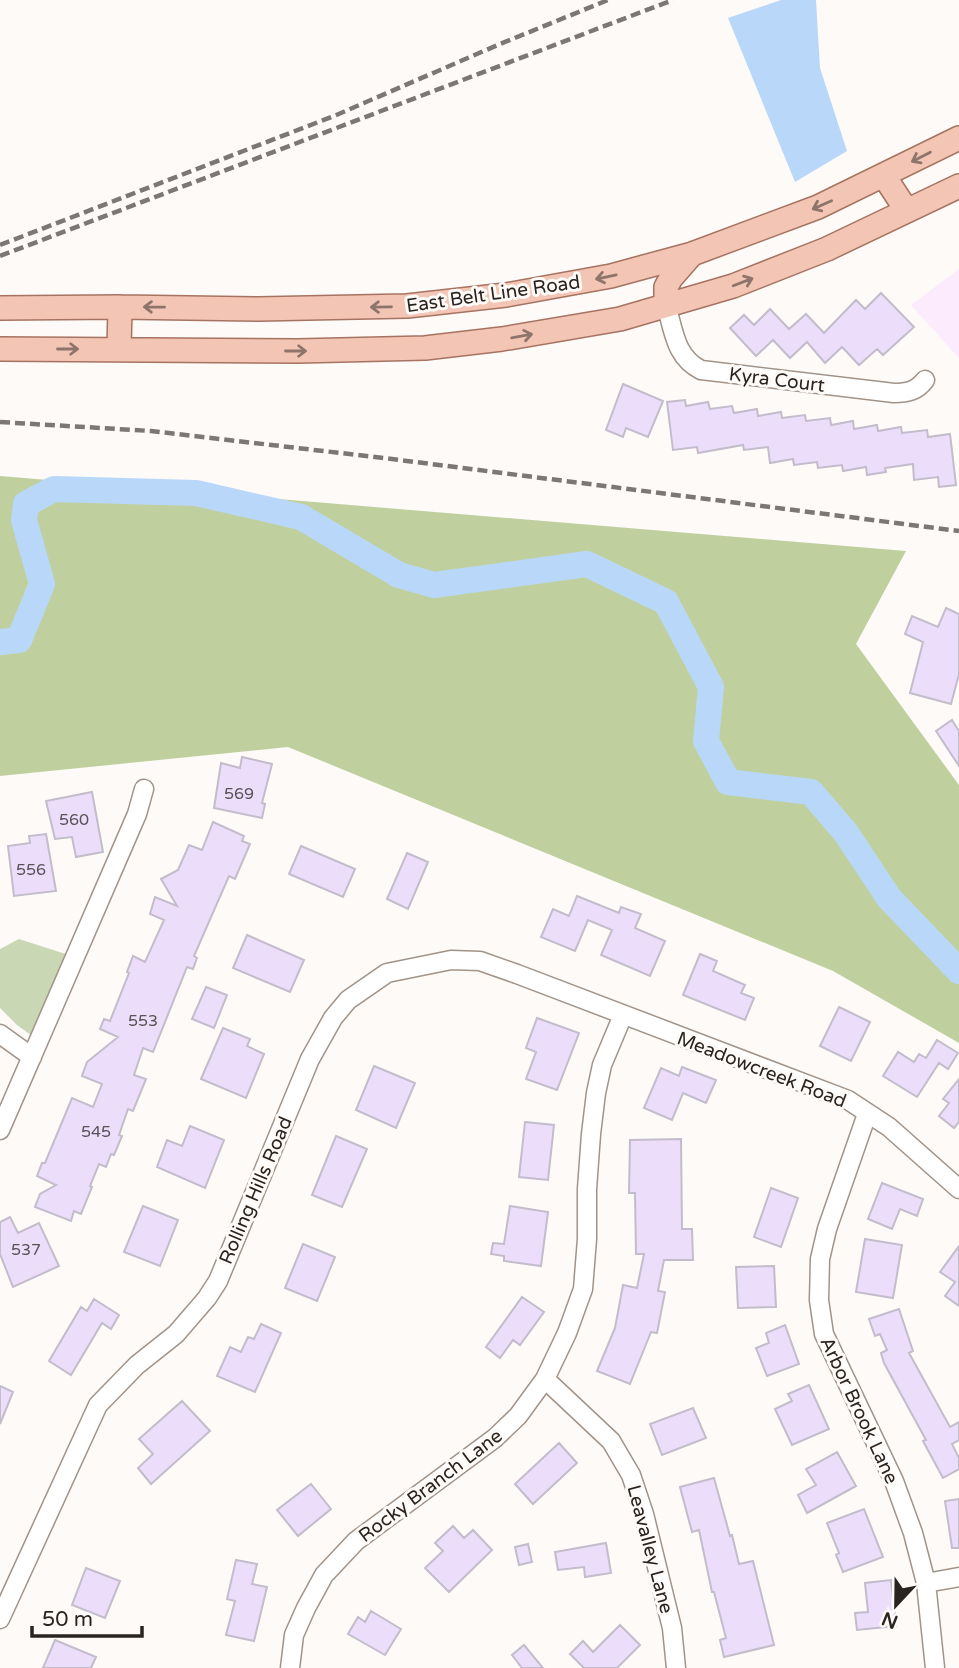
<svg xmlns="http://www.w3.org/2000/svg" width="959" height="1668" viewBox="0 0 959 1668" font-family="'Varela Round',sans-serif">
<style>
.industrial{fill:#fbebfd}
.green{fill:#cad7b4}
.forest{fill:#bfd09e}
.water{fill:#b9d8f9}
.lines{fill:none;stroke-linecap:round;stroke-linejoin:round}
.river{stroke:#b9d8f9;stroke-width:26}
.building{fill:#ecdefb;stroke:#c3bccb;stroke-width:2}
.minor-casing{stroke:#a29388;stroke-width:21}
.major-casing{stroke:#a77361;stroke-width:26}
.minor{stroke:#fff;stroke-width:18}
.major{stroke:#f2c5b5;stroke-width:23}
.rail{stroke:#7c7774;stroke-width:4.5;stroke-dasharray:10 5;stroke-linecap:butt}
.oneway{stroke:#8e746a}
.labels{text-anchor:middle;stroke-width:6;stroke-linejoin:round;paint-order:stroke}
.number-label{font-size:16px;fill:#5a5257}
.street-label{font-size:19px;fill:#2a2420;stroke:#fdfaf8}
</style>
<rect width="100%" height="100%" fill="#fdfaf8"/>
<path class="industrial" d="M959,269v89l-48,-53z"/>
<path class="green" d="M19,939l56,18 -36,84 -22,-16 -17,-17v-59z"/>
<path class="forest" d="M0,476l906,75 -50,93 103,141v258l-126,-72 -545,-224 -288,29z"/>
<path class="water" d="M781,0h35l4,68 27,83 -52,31 -67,-164z"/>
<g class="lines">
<path class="river" d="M0,642l19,-2 23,-56 -18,-64 2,-16 28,-15 142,4 105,24 98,58 35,10 153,-21 79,38 45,85 -5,54 22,41 83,10 35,41 43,65 70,73"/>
</g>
<path class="building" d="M881,293l33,34 -31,28 -6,-6 -18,16 -17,-18 -17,16 -18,-21 -17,16 -17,-18 -17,16 -26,-28 14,-13 10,10 16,-16 19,20 17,-15 18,19 32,-33 9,9z
M623,384l40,17 -15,36 -22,-9 -3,9 -17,-7z
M685,400l1,6 22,-4 2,7 22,-3 2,7 23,-4 1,7 23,-4 1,6 23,-3 1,6 24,-3 1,7 22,-4 1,8 23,-4 1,6 23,-4 1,6 25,-3 1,7 22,-3 6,51 -17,2 -1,-10 -24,3 -1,-16 -28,4 1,4 -19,3 -1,-8 -23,4 -1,-6 -24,3 -1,-6 -23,3 -1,-6 -23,4 -2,-16 -24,3 -1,-5 -45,8 -1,-6 -24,3 -6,-48z
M946,608l13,6v60l-8,30 -41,-11 13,-51 -18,-8 7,-18 26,11z
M952,720l7,11v35l-23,-35z
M242,757l30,7 -10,39 3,1 -3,14 -48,-10 7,-45 19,5z
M92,792l11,60 -27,5 -4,-20 -17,2 -9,-38z
M213,822l31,14 -2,5 8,3 -15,35 -6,-3 -35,80 3,2 -4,11 -6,-2 -34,85 -10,-4 -9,27 12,4 -13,32 -5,-2 -9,26 3,1 -8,19 -3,-1 -5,13 -7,-3 -9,22 2,1 -11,27 -7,-3 -3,10 -36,-14 5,-13 16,-9 -19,-9 5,-13h3l27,-65 21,9 9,-23 -20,-8 5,-14 31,-25 -18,-8 4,-10 6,2 19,-48 -2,-1 6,-16 12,6 19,-42 -14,-6 5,-17 22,9 -16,-27 17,-9 11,-25 13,5z
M46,834l10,57 -42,5 -6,-50 22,-3 -1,-7z
M301,846l54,23 -12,28 -54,-23z
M407,853l21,9 -20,47 -21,-10z
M577,896l42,17 2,-6 20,7 -6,14 30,13 -15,35 -49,-21 11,-25 -24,-10 -13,31 -34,-14 12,-28 16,7z
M247,935l57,25 -14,32 -57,-24z
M700,954l17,7 -4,10 32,14 -4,8 13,5 -9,22 -62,-25z
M206,987l21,8 -13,33 -22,-9z
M839,1007l31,15 -19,39 -31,-15z
M537,1018l42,15 -22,57 -31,-11 10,-27 -10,-4z
M223,1028l27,11 -3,7 17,8 -18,44 -45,-19z
M937,1040l21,13 -10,16 -9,-6 -22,34 -34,-21 15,-24 16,10 5,-8 7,4z
M374,1066l41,17 -19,45 -40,-18z
M682,1067l34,13 -10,23 -23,-10 -11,27 -28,-12 17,-40 18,8z
M959,1079v43l-5,6 -15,-12 10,-13 -6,-4z
M525,1122l29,3 -6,55 -29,-3z
M190,1126l34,14 -19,48 -48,-21 10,-27 15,6z
M336,1136l31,13 -25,58 -30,-12z
M681,1139l1,90h10l1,31h-29l-6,31 7,1 -8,41 -6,-1 -21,52 -33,-13 18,-43 8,-43 14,3 7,-34h-8l-1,-61h-6l1,-53z
M882,1183l41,16 -6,17 -17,-7 -8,20 -24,-10z
M771,1188l27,10 -17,49 -27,-10z
M143,1206l35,14 -18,46 -36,-14z
M510,1206l38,6 -7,54 -37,-5v-5l-13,-2 2,-11 11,1z
M10,1217l8,16 21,-10 20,43 -46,21 -13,-33v-32z
M865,1239l37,6 -9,53 -37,-6z
M303,1244l32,13 -18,44 -32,-13z
M959,1246v60l-14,-10 10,-14 -15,-10z
M774,1266l2,41 -38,1 -2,-41z
M522,1297l22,15 -24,33 -7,-5 -13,18 -14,-11z
M94,1299l25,16 -8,14 -9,-6 -31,52 -22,-14 32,-54 6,4z
M899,1309l14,42 -4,2 41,74 9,-5v18l-7,4 7,14v11l-16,9 -20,-37 3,-1 -42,-77 -3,-10 6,-3 -7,-16 -5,2 -6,-17z
M261,1324l20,9 -26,59 -38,-16 13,-29 11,5 7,-15 6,2z
M785,1325l14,39 -32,12 -11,-28 13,-5 -3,-10z
M809,1385l20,44 -37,16 -17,-36 17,-8 -4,-7z
M0,1386l13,6 -13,32z
M182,1401l28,30 -59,53 -13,-16 15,-14 -14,-15z
M693,1408l13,30 -44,17 -12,-31z
M559,1443l18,20 -44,41 -18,-20z
M837,1452l19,34 -49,27 -9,-18 18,-10 -10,-16z
M714,1478l16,58 2,-1 7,29 14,-3 21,84 -50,12 -4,-17 6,-2 -12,-46h-2l-13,-62 -7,2 -12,-45z
M311,1484l20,25 -33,27 -21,-26z
M959,1499v49h-7l-7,-47z
M864,1509l19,48 -40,15 -7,-17 3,-2 -12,-30z
M453,1526l11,12 9,-8 19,20 -43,42 -24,-24 18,-17 -8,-8z
M606,1543l5,30 -26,4 -1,-10 -26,3 -3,-18z
M528,1544l4,18 -13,3 -4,-18z
M236,1560l21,4 -5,20 15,3 -13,54 -28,-6 9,-34 -8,-2z
M86,1568l34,13 -15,37 -33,-13z
M891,1580l5,46 -39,4 -2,-17 13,-1 -3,-29z
M371,1611l30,18 -16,26 -37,-21 10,-17 7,5z
M620,1625l20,20 -23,23h-33l-14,-14 13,-13 10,11z
M55,1640l41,17 -5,11h-48z
M524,1645l19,23h-21l-10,-13z"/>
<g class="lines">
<defs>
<path id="minor" d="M666,305c8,26 9,52 35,65l193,23c13,0 23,-2 31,-13
M0,1034l32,23
M867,1114l-40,115 -7,30 -1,41 5,34 70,147 19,52 13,50 9,85
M0,1130l137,-316 7,-25
M545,1379l66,62 20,34 13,39 28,114 4,40
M926,1583l33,-6
M0,1619l98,-214 39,-40 39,-31 31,-36 11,-17 92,-222 23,-41 15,-18 39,-27 64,-13 29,1 37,13 331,126 41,27 70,62
M290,1668l4,-33 12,-27 18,-33 32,-34 139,-103 23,-22 27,-37 22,-46 16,-44 4,-50v-50l4,-55 5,-41 6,-28 21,-50"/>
<path id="major" d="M884,176l23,35
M666,305v-18l5,-9 21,-24
M0,308l120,-1 139,2 148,-3 99,-11 105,-19 81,-22 126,-47 141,-69
M0,349l298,2 127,-3 77,-9 118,-20 113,-33 94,-37 132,-63
M119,349l1,-42"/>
</defs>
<use href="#minor" class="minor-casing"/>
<use href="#major" class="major-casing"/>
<use href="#minor" class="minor"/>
<use href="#major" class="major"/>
<path class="rail" d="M0,245l334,-129 166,-72 108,-44
M0,256l673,-256
M0,422l151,9 241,28 567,72"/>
</g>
<defs><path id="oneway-shaft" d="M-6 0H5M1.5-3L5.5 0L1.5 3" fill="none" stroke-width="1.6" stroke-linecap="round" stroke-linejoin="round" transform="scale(1.75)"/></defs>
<g class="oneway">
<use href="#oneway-shaft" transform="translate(921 157) rotate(153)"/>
<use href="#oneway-shaft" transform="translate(822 205) rotate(156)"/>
<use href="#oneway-shaft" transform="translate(606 277) rotate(168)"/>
<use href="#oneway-shaft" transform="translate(743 282) rotate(-21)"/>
<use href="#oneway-shaft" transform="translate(154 307) rotate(-179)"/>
<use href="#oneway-shaft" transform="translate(381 307) rotate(179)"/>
<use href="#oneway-shaft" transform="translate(522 336) rotate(-10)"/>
<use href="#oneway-shaft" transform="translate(68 349)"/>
<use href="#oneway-shaft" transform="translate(296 351)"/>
</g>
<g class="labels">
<g class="number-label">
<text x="239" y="799">569</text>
<text x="74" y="825">560</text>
<text x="31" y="875">556</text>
<text x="143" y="1026">553</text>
<text x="96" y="1137">545</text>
<text x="26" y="1255">537</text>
</g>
<g class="street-label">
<text transform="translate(493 293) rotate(-8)" y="7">East Belt Line Road</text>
<text transform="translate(777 379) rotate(7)" y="7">Kyra Court</text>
<text transform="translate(762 1069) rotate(21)" y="7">Meadowcreek Road</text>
<text transform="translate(255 1190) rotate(-67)" y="7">Rolling Hills Road</text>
<text transform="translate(860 1410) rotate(65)" y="7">Arbor Brook Lane</text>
<text transform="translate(430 1485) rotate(-37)" y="7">Rocky Branch Lane</text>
<text transform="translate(651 1549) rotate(75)" y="7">Leavalley Lane</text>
</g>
</g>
<g transform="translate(896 1605) rotate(202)" stroke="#fdfaf8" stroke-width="5" paint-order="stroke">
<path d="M0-5L12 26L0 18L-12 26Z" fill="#2a2420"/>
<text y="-10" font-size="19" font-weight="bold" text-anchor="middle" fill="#2a2420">N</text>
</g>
<path d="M32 1626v10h110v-10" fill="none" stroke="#2a2420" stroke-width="3.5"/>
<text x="42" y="1626" font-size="21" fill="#2a2420" stroke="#fdfaf8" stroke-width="5" paint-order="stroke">50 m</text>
</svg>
